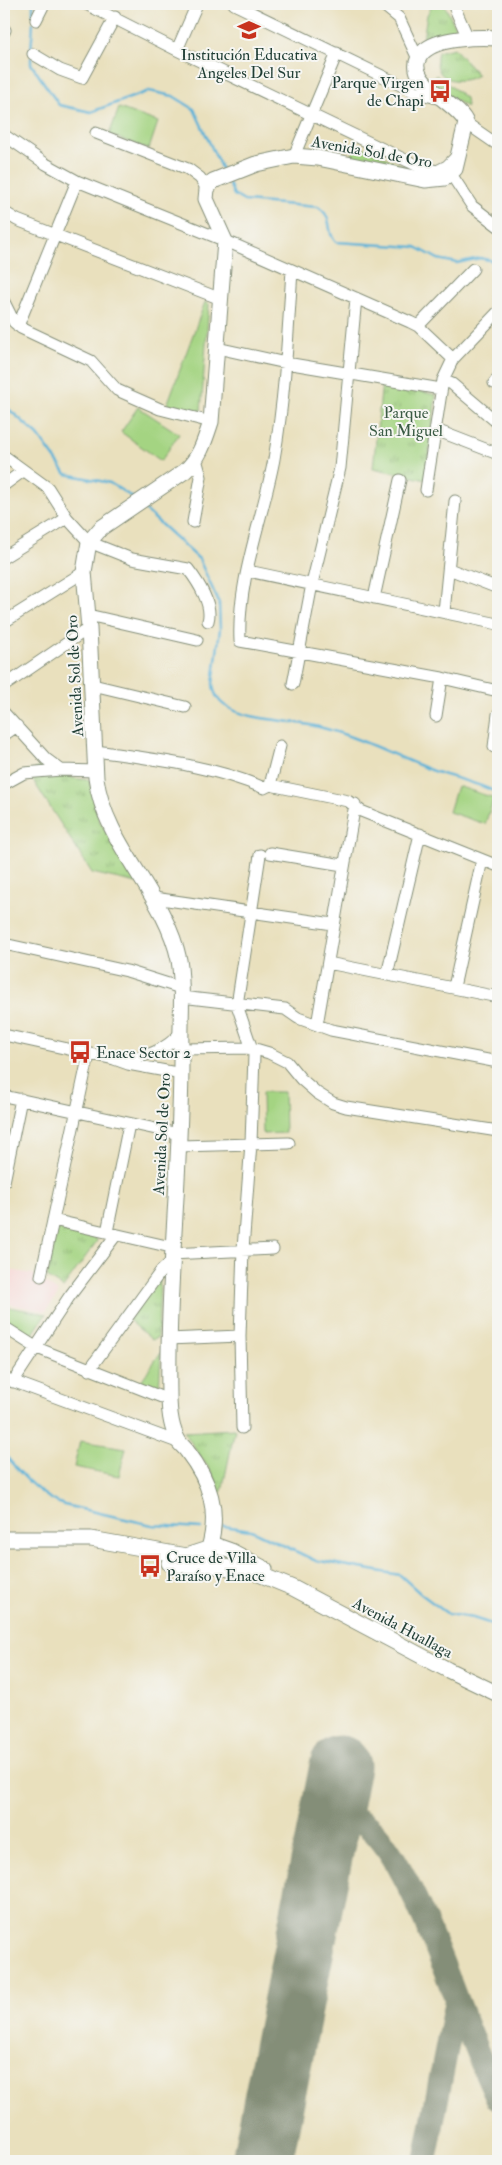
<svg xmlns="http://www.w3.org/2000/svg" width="502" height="2165" viewBox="0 0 502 2165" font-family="'IM FELL Double Pica',serif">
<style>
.built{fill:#f7d0cf}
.grass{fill:#a4d482;stroke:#62885b}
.park{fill:url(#park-tufts);stroke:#62885b}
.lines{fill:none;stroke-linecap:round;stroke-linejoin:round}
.stream{stroke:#5cb2d8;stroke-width:2.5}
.taxiway{stroke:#848e78;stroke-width:24}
.runway{stroke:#848e78;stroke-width:61}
.minor-casing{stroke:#848e78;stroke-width:13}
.major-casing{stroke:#848e78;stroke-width:17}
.minor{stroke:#fff;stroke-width:11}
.major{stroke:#fff;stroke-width:15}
.labels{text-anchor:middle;stroke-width:4;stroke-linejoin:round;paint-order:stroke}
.poi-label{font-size:16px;fill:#1f3d34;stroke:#f6f6f2;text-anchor:start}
.street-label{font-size:16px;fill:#1f3d34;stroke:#f6f6f2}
.park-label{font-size:16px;fill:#3a5b44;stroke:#f6f6f2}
</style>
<defs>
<pattern id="park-tufts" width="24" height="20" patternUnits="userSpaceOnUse" patternTransform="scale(1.25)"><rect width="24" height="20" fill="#a4d482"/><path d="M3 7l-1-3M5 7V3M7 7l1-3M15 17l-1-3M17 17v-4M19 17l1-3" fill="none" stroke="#85ad6b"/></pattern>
</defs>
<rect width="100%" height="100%" fill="#f6f6f2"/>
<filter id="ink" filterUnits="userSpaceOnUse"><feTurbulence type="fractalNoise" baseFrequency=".02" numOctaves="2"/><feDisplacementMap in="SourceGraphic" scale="10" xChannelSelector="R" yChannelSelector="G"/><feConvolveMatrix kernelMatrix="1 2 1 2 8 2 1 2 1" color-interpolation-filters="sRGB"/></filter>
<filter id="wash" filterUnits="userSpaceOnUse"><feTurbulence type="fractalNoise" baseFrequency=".0096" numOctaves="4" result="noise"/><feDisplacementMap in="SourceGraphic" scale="20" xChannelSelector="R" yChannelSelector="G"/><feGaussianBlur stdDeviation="1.12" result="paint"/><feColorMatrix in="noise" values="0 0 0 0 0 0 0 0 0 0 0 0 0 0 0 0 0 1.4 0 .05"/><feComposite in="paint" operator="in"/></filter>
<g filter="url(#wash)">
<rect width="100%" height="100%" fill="#e9e0bd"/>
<path class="built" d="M4,1269l29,5 26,19 -13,18 -42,-8z"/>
<path class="grass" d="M436,75l30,23 1,9 -21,-12 -13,-15z
M119,108l39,14 -9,27 -40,-14z
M356,144l54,25 -59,-11z
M205,302l4,2 -8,107 -34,-6z
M138,407l41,27 -18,27 -40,-29z
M457,786l37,12 -9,26 -36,-12z
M262,1092h22l1,41 -22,1z
M4,1306l42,8 -15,23 -27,-18z
M161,1352l-2,40 -20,-8z
M80,1441l46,7 -7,28 -45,-9z"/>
<path class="park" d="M433,4h11l14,28 -30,10 -5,-3 4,-24z
M454,48l24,27c-20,11 -47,6 -40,-23z
M382,383l54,12 -10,85 -53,-12z
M46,761l26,17 17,2 10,40 38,63 -45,-10 -63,-99z
M58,1229l38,9 1,3 -34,47 -16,-11z
M160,1278l-2,59 -6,3 -23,-20z
M235,1429l-13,62 -3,2 -7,-20 -28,-41z"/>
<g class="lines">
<path class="stream" d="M33,15v-11
M31,52l2,-29
M31,58v6l28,41 32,7 58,-21 24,5 21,13 29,63
M228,181l6,14 10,6 74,6c17,11 7,25 18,35l80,5 22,12 19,4 23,-5 18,4
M4,405l34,30 28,39 44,9 25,16
M142,507l57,52 20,44 1,26 -7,55c1,11 6,19 16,24 26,14 61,11 90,19 40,10 76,29 114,44 22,8 44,11 65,22
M4,1454c18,21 35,42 60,51l88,20 49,3
M223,1526l28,4 63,30 86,15 21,19 27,20 25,4 25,8"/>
<path class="taxiway" d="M326,1837c48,-83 121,141 132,167 12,32 25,63 40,95
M425,2161l31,-161"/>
<path class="runway" d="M262,2161l78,-395"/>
</g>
</g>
<g filter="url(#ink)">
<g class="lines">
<defs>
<path id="minor" d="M86,4l91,46 241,116 19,5 10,-5 11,-11
M234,4l183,89 24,6
M382,4l17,14 19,41
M453,4l15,34
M36,20l8,-16
M4,32l1,-2
M177,50l20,-46
M33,54l27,16 22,8 33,-61
M466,123l32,22
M96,133l92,36 12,9 7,11
M4,135l42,29 31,17 156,63 177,78 8,4 35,33
M294,156l43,-103
M451,174l21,32 26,20
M4,212l13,8 204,79
M292,270c-4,63 -7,126 -18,189 -11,59 -37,121 -34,182l202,37 56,13
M4,302l10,20 7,6 70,33 26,29 43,19 51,13
M18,326l59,-145
M418,326l55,-57
M217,348l69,15 155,26
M443,380l9,4 46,39
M494,383l4,-5
M436,430l62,24
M4,456l44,32 19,30 22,24 43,17 56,10c10,13 25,36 20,52
M4,485l19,-14
M426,490l17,-110 10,-21 45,-47
M193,522l8,-45 -5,-18
M4,557l63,-39
M449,569l49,19
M248,571l250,53
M374,598l26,-118
M444,612l11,-111
M88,615l109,25
M4,622l80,-50
M293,684l19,-100 28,-116 16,-170
M93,685l92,22
M4,686l85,-58
M4,713l42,46 15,11 35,1
M498,714l-4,33h4
M436,716l6,-38
M4,735l13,-9
M95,751c57,8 116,14 169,37l6,-3 78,16 13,10 137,55
M4,784l20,-11 37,-3
M270,785l10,-39
M270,853l73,12
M154,898l179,26
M4,944l123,27 54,17
M328,963l170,34
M387,975l33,-141
M454,987l28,-127
M181,997l104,12 13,9 33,12 167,32
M317,1025l38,-221
M4,1035l110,24 14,5 54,10
M181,1049l71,-1 17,5 18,9 14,17 16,14 16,10 13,4 152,24
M121,1059c22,0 46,-9 60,-27
M4,1096l175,38
M179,1146l110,-3
M4,1182l17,-83
M53,1220l118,27
M107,1232l22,-108
M171,1254l102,-5
M41,1276l48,-222
M4,1327l33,21 132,52
M168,1339l72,-3
M89,1370l72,-99 10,-9
M4,1378l176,65
M13,1382l56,-85 47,-62
M242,1428l-2,-92 3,-87 8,-106 3,-88 -17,-50 23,-150"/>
<path id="major" d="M4,1539h87l95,17 31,-10 14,5 34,18
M209,1548c11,-37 1,-67 -22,-97 -2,-3 -6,-6 -8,-9 -8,-13 -10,-32 -10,-47 -2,-116 13,-231 12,-346 -1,-30 3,-60 -2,-89 -14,-67 -74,-114 -83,-182l-7,-150 -5,-56 5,-30 12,-14 84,-57c15,-13 20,-31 26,-49l14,-181 -19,-42 1,-10 6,-8 43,-17 38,-8 24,2 107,22 20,-2 10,-9 11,-46c-6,-20 -69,-43 -43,-71 15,-15 56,-15 75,-14
M207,1550l-1,9 6,6 42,7 39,16 155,82 50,24
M169,1563l29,4 14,-2"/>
</defs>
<use href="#minor" class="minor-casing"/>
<use href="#major" class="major-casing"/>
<use href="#minor" class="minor"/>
<use href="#major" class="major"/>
</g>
</g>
<defs>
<symbol id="school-bare" viewBox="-9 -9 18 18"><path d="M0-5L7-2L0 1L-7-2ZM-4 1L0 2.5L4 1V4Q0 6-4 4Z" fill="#c8321e" stroke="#f6f6f2" stroke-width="2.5" paint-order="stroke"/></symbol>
<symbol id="bus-bare" viewBox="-9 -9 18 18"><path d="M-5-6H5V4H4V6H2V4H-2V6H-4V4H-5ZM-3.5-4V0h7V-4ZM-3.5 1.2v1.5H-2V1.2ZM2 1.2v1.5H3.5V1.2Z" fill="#c8321e" stroke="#f6f6f2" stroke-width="2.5" paint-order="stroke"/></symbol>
</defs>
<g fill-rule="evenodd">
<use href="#school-bare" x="233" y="14" width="32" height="32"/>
<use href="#bus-bare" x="424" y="75" width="32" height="32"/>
<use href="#bus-bare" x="64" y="1036" width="32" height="32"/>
<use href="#bus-bare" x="134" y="1550" width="32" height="32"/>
</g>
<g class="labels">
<g class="poi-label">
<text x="249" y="60" text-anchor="middle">Institución Educativa<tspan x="249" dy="18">Angeles Del Sur</tspan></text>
<text x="424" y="88" text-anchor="end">Parque Virgen<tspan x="424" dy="18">de Chapi</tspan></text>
<text x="96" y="1058">Enace Sector 2</text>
<text x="166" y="1563">Cruce de Villa<tspan x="166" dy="18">Paraíso y Enace</tspan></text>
</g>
<g class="street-label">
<text transform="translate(372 151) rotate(10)" y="6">Avenida Sol de Oro</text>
<text transform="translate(74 676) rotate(-93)" y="6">Avenida Sol de Oro</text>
<text transform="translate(161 1134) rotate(-87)" y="6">Avenida Sol de Oro</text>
<text transform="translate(403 1627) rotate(28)" y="6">Avenida Huallaga</text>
</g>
<g class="park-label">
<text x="406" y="418">Parque<tspan x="406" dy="18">San Miguel</tspan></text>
</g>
</g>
<rect width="502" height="2165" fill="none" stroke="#f6f6f2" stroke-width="20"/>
</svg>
